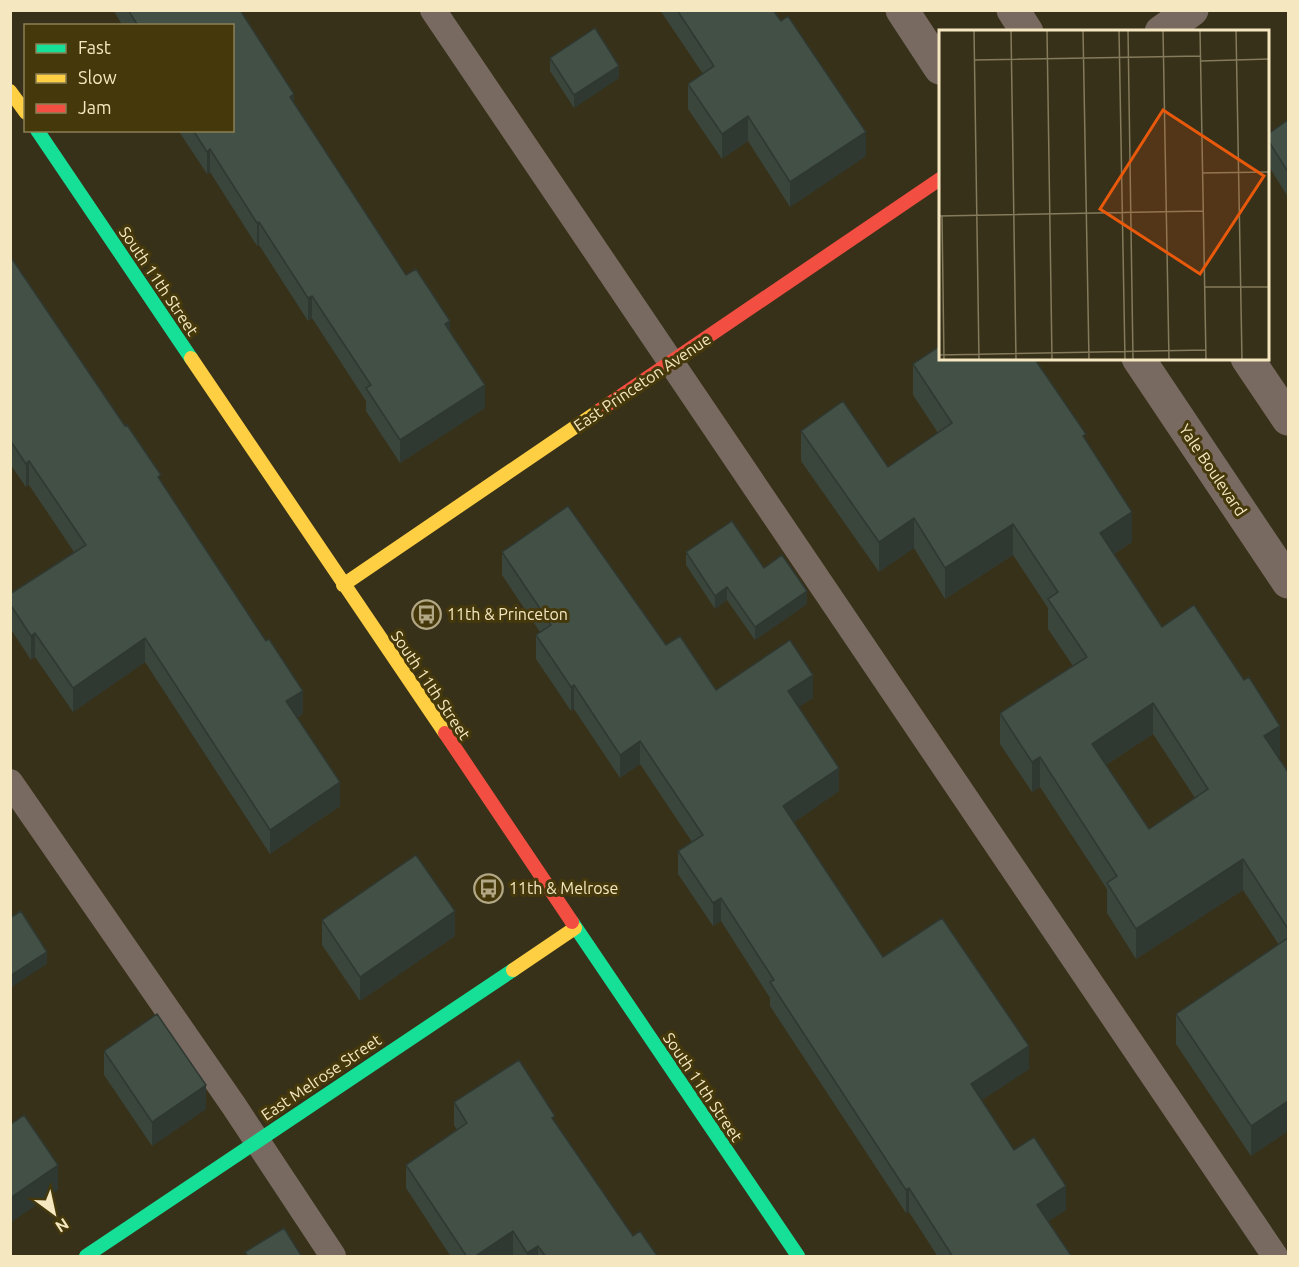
<svg xmlns="http://www.w3.org/2000/svg" width="1299" height="1267" viewBox="0 0 1299 1267" font-family="Ubuntu,sans-serif">
<style>
.lines{fill:none;stroke-linecap:round;stroke-linejoin:round}
.lane{stroke:#786a61;stroke-width:26}
.street{stroke:#786a61;stroke-width:33}
.fast{stroke:#16e098;stroke-width:14}
.slow{stroke:#ffcf43;stroke-width:14}
.jam{stroke:#f24e42;stroke-width:14}
.wall{fill:#3a453c;fill-rule:evenodd}
.shaded-wall{fill:#2f3831}
.building{fill:#435046;stroke:#2f3831;stroke-width:1.5;fill-rule:evenodd}
.labels{text-anchor:middle;stroke-width:6;stroke-linejoin:round;paint-order:stroke}
.street-label{font-size:16px;fill:#f5e8c1;stroke:#45390c}
.poi-label{font-size:16px;fill:#f5e8c1;stroke:#45390c;text-anchor:start}
.inset-road{fill:none;stroke:#847a5c;stroke-width:1.5}
.view{fill:#e8590c;fill-opacity:0.15;stroke:#e8590c;stroke-width:3}
.inset-edge{fill:none;stroke:#f5e8c1;stroke-width:3}
</style>
<rect width="100%" height="100%" fill="#383119"/>
<g class="lines">
<path class="lane" d="M433,10l842,1246
M10,782l224,324 99,150"/>
<path class="street" d="M902,10l38,58
M1013,10l14,22
M1161,32l31,-22
M1138,358l150,224
M1247,358l41,61"/>
<path class="fast" d="M37,130l154,228
M572,922l226,334
M86,1256l427,-286"/>
<path class="slow" d="M10,91l16,22
M191,358l254,375
M343,585l257,-175
M513,970l62,-42"/>
<path class="jam" d="M600,410l340,-231
M445,733l127,189"/>
</g>
<path class="wall" d="M113,10h127l54,93 112,172 44,56 35,77 -85,55 -34,-52v-10l-54,-83 -4,3 -49,-76 -2,1 -47,-74 -3,2 -29,-44h54v-104h-109z
M660,10h113l93,146 -76,51 -42,-66 -26,18 -34,-50v-25l15,-10z
M550,58l69,20 -45,30 -24,-37z
M1288,120v77l-20,-32v-31z
M10,256l151,225 142,233 -6,4 43,88 -70,48 -125,-192 -72,50 -38,-55 -4,3 -21,-32v-34l64,-42 -45,-67 -3,2 -16,-23z
M913,364l173,77 46,101 -18,12 48,73 118,129 -2,1 10,15v359l-37,25 -75,-112v-30l103,-69 -36,-55 -107,69 -29,-46v-24l-67,-102 -8,5 -32,-48v-31l73,-47 -25,-37v-21l-35,-53 -68,44 -31,-51 -35,24 -78,-111v-30l87,36 50,-34 -25,-38zM1153,734l42,64 -46,31 -43,-64z
M502,552l164,93 50,45 97,8 -15,9 41,84 -46,32 90,134 146,112 -47,31 32,50 52,60 -18,11 24,36h-134l-29,-45 -3,1 -136,-207v-8l-49,-77 -8,5 -35,-52v-23l14,-9 -52,-78 -20,14 -46,-69 -3,2 -35,-52v-24l4,-3 -38,-57z
M686,552l78,16 43,36 -52,36 -28,-40 -12,9 -29,-44z
M322,920l133,16 -95,65 -38,-56z
M104,1051l102,58 -54,37 -48,-71z
M454,1102l101,20 78,114 25,21h-144l-1,-3 -4,3h-58l-45,-69v-23l51,-35 -3,-5z"/>
<path class="shaded-wall" d="M619,66v12l-45,30v-13z
M294,94v23l-4,-20z
M748,116v25l-26,18v-25z
M866,132v24l-76,51v-25z
M210,149v23l-3,2v-22z
M259,222v23l-2,1v-23z
M312,296v22l-4,3v-23z
M450,321v23l-5,-20z
M485,385v23l-85,55v-23z
M29,461v24l-3,2v-23z
M1132,512v30l-32,21v-30z
M914,518v30l-35,24v-30z
M1013,524v31l-68,44v-31z
M727,587v13l-12,9v-13z
M807,591v13l-52,36v-13z
M35,633v24l-4,3v-24z
M145,638v24l-72,50v-24z
M813,675v23l-25,16v-23z
M574,685v24l-3,2v-24z
M303,691v23l-17,11v-24z
M1153,703v31l-61,40v-30z
M1280,726v30l-16,10v-30z
M640,741v23l-20,14v-23z
M1040,757v30l-8,5v-30z
M839,768v23l-56,39v-24z
M340,782v24l-70,48v-24z
M1243,859v31l-107,69v-30z
M721,898v23l-8,5v-23z
M455,911v25l-95,65v-24z
M47,952v12l-37,24v-12z
M1029,1046v23l-58,38v-23z
M206,1085v24l-54,37v-24z
M1288,1101v30l-37,25v-30z
M58,1165v25l-48,33v-25z
M1066,1186v24l-29,19v-24z
M909,1188v24l-3,1v-23z
M513,1231v23l-4,3h-35z
M538,1246v11h-11v-4z"/>
<path class="building" d="M128,10h112l54,84 -4,3 116,178 10,-6 34,52 -5,3 40,61 -85,55 -34,-52 5,-3 -59,-89 -4,2 -49,-76 -2,1 -47,-74 -3,3 -14,-22h39v-104h-98l3,-2z
M677,10h96l8,11 7,-5 78,116 -76,50 -42,-66 -26,18 -34,-50 26,-18z
M595,28l24,38 -45,29 -24,-37z
M1288,120v52l-20,-32v-6z
M10,256l115,170 2,-1 34,50 -3,2 50,76 58,88 3,-2 34,52 -17,10 54,81 -70,48 -125,-192 -72,50 -38,-55 -4,3 -21,-32v-10l76,-49 -57,-84 -3,3 -16,-24z
M940,346v12h94l52,76 -3,2 49,76 -32,21 62,94 32,-22 50,75 5,-3 31,49 -16,10 24,36v157l-45,-70 -107,70 -29,-46 10,-7 -77,-119 -8,5 -32,-49 87,-56 -39,-58 10,-7 -45,-68 -68,44 -31,-50 -35,24 -78,-111 42,-30 45,66 64,-44 -39,-59zM1153,703l55,86 -59,40 -57,-85z
M568,506l98,139 14,-9 36,54 74,-50 23,35 -25,16 51,77 -56,38 100,151 59,-39 87,128 -58,38 43,66 20,-13 32,49 -29,19 35,52h-119l-44,-69 -3,2 -136,-208 4,-2 -53,-82 -8,5 -35,-52 25,-16 -63,-94 -20,14 -46,-70 -3,2 -35,-52 15,-10 -49,-73z
M732,521l32,47 18,-13 25,36 -52,36 -28,-40 -12,9 -29,-44z
M416,855l39,56 -95,66 -38,-57z
M21,911l26,41 -37,24v-58z
M1288,938v163l-37,25 -75,-112z
M157,1014l49,71 -54,37 -48,-71z
M519,1060l36,56 -3,2 81,118 7,-5 18,26h-112l-8,-11 -11,7 -14,-22 -39,26h-7l-61,-92 61,-42 -13,-21z
M24,1115l34,50 -48,33v-73z
M284,1228l18,29h-54l-3,-5z"/>
<defs>
<symbol id="bus-ring" viewBox="-11 -11 22 22"><circle r="9.5" fill="#45390c" stroke="#b3a886" stroke-width="1.5"/><path d="M-5-6H5V4H4V6H2V4H-2V6H-4V4H-5ZM-3.5-4V0h7V-4ZM-3.5 1.2v1.5H-2V1.2ZM2 1.2v1.5H3.5V1.2Z" fill="#b3a886"/></symbol>
</defs>
<g fill-rule="evenodd">
<use href="#bus-ring" x="410" y="598" width="33" height="33"/>
<use href="#bus-ring" x="472" y="872" width="33" height="33"/>
</g>
<g class="labels">
<g class="street-label">
<text transform="translate(159 281) rotate(56)" y="6">South 11th Street</text>
<text transform="translate(642 382) rotate(-34)" y="6">East Princeton Avenue</text>
<text transform="translate(1213 470) rotate(56)" y="6">Yale Boulevard</text>
<text transform="translate(431 685) rotate(56)" y="6">South 11th Street</text>
<text transform="translate(321 1077) rotate(-34)" y="6">East Melrose Street</text>
<text transform="translate(703 1087) rotate(56)" y="6">South 11th Street</text>
</g>
<g class="poi-label">
<text x="447" y="620">11th &amp; Princeton</text>
<text x="509" y="894">11th &amp; Melrose</text>
</g>
</g>
<g transform="translate(939 30)">
<rect width="330" height="330" fill="#383119"/>
<path class="inset-road" d="M35,0l5,330M72,0l5,330M108,0l5,330M144,0l6,330M180,0l6,330M189,0l5,330M224,0l6,330M261,0l6,330M297,0l6,330M35,30l227,-4M262,31l68,-2M263,143l67,-1M0,186l264,-5M3,186l2,144M266,257h64M0,325l267,-5"/>
<path class="view" d="M224,80l101,66 -64,98 -100,-65z"/>
<rect width="330" height="330" class="inset-edge"/>
</g>
<rect width="1299" height="1267" fill="none" stroke="#f5e8c1" stroke-width="24"/>
<rect x="24" y="24" width="210" height="108" fill="#45390c" stroke="#8b7f54" stroke-width="1.5"/>
<rect x="36" y="44" width="30" height="9" fill="#16e098" stroke="#8b7f54" stroke-width="1.5"/>
<text x="78" y="54" font-size="18" fill="#f5e8c1">Fast</text>
<rect x="36" y="74" width="30" height="9" fill="#ffcf43" stroke="#8b7f54" stroke-width="1.5"/>
<text x="78" y="84" font-size="18" fill="#f5e8c1">Slow</text>
<rect x="36" y="104" width="30" height="9" fill="#f24e42" stroke="#8b7f54" stroke-width="1.5"/>
<text x="78" y="114" font-size="18" fill="#f5e8c1">Jam</text>
<g transform="translate(54 1213) rotate(147)" stroke="#45390c" stroke-width="4.5" paint-order="stroke">
<path d="M0-4.5L10 22L0 15L-10 22Z" fill="#f5e8c1"/>
<text y="-9" font-size="16" font-weight="bold" text-anchor="middle" fill="#f5e8c1">N</text>
</g>
</svg>
